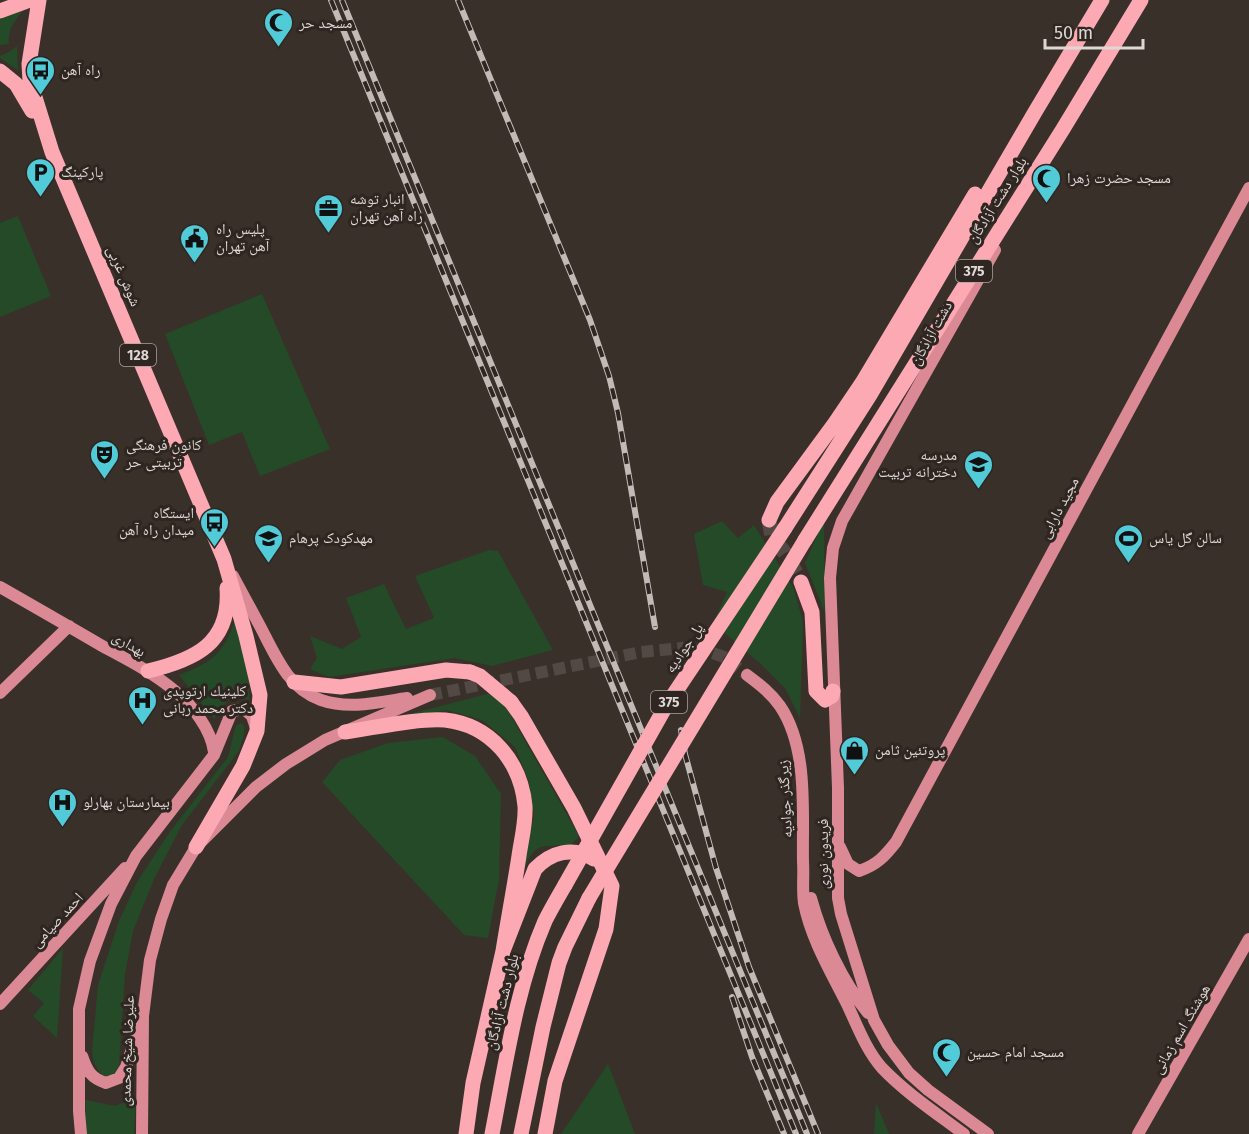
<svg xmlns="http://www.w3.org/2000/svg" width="1249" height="1134" viewBox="0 0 1249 1134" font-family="'Fira Sans','Noto Naskh Arabic',sans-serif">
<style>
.green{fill:#244a27}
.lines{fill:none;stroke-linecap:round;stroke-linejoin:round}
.secondary-tunnel{stroke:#524944;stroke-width:12;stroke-dasharray:12 6;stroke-linecap:butt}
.primary-tunnel{stroke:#524944;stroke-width:15;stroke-dasharray:15 8;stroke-linecap:butt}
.secondary{stroke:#da8995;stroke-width:12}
.primary{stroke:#fca9b4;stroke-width:15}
.rail-casing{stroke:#c1bab7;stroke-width:6}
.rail{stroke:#2f2621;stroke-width:4;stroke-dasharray:11;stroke-linecap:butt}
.primary-bridge{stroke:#fca9b4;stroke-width:15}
.labels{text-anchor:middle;stroke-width:6;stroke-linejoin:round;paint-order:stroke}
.shield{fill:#2f2621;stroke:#aaa39f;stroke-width:1.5}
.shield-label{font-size:14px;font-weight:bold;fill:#ded8d5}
.poi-label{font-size:15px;fill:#ded8d5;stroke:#2f2621;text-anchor:start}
.street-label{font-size:15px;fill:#ded8d5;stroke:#2f2621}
</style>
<rect width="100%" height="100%" fill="#39302a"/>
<path class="green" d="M24,10c-9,10 -17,20 -15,34l-9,1v-27z
M17,46l1,24 -18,-12v-2l9,-4z
M18,216l33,80 -51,21v-94z
M262,294l68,155 -70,27 -18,-44 -33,13 -44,-111z
M824,519l1,94 -20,-50z
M722,521l16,17 16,-13 40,64 9,33 -3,96 -15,-30 -23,-23 -49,-42 14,-31 -24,-7 -9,-51z
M489,550l9,1 55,99 -61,16 -37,-8 -126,19 -19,-8 7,-11 -7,-22 32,13 19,-12 -15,-39 38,-14 22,45 28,-11 -19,-42z
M235,619l14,59v22c-21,-4 -24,2 -35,19l-35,-44c32,-12 46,-22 56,-56z
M491,693l12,9 76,134 -8,9c-35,1 -37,-2 -50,32l13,-62 -5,-33 -14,-35 -33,-27 -35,-10 -68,12z
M241,723l3,3v9l-5,16 -57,74 -27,52 -22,54 -8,43 -6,91 -5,10 -7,4c-10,-8 -14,-15 -15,-28l6,-66 21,-64 18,-39 32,-49 59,-76 8,-32z
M443,737l32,19 26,38 -2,85 -11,59 -24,-3 -142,-153 18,-22 48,-17z
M63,948l-6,90 -24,-22 11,-13 -16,-13z
M608,1064l27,70h-74z
M136,1097l-2,37h-47l-2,-34 30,6z
M876,1103l13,31h-15z"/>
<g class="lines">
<path class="secondary-tunnel" d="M430,695l211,-43 41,-4 31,5 11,4 23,18"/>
<path class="primary-tunnel" d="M769,520l3,17 13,16 16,29"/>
<path class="secondary" d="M233,576c9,17 19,35 28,52 15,29 28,61 60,72 28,10 59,2 86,-2
M0,587c35,20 70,40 104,60 24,13 50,26 71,44 17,14 36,38 39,61
M747,675c12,9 24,18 33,31 29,43 22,107 23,156 1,14 -1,27 1,41 7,36 27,69 43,101 10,21 19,46 35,64 24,25 54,45 82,66
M0,693l69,-67
M840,847l8,17 11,7c18,-6 26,-15 37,-29l353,-654
M811,898c11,40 31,83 57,115
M0,1004l125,-136
M82,1056c5,15 9,22 24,27l13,-5 7,-11 13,-39
M81,1134l-2,-23v-102l11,-48 21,-57 25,-48 78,-101 18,-44 12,-2 8,7 4,12
M142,1134l1,-118 7,-56 11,-41 12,-34 23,-38 60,-60 30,-23 39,-24 105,-45
M988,1134l-60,-44 -19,-17 -21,-28 -14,-25 -33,-106 -3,-16v-110l-8,-210 3,-30 9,-27 153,-271
M1138,1134l111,-195"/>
<path class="primary" d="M39,0l-10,64 1,17 22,71 172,407 22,77 14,59 -3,36 -14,35 -47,81
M0,11l30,-11
M0,71l16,13 16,27
M769,520l8,-18 58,-79 27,-40 113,-189
M785,528l85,-133 165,-283 67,-112
M805,540l258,-411 78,-129
M801,582l11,30 4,79 9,9 7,-4 1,-5
M148,671c46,-11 83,-27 79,-83
M294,682l47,5 105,-17 24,2
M511,702l10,14 53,92 38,78 -6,43 -51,152 -10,53
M345,732c29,-4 72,-14 100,-12 46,5 76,42 80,86 1,17 -4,35 -6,50 -5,32 -11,64 -16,95
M466,1134l7,-51 30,-132 32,-82c16,-17 38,-23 59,-10
M492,1134c14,-71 24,-146 53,-213 6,-12 13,-24 20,-36
M521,1134l22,-107 16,-64 6,-16 24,-49"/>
<defs>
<path id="rail" d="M331,0l465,1134
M342,0l465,1134
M458,0l132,320 19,56 9,37 37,214
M681,730l4,24 31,114 33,99 69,167
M732,997l20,60 32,77"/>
</defs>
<use href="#rail" class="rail-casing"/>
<use href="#rail" class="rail"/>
<path class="primary-bridge" d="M470,672l10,4 31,26
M565,885l101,-179 119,-178
M589,898l216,-358"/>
</g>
<defs>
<symbol id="mosque-pin" viewBox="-11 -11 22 30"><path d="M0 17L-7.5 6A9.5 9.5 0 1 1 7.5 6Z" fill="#52cbd8" stroke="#2f2621"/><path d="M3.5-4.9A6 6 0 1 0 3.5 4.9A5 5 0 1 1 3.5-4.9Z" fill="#111"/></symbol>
<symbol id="bus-pin" viewBox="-11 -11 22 30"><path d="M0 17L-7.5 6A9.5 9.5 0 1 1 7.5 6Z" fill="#52cbd8" stroke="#2f2621"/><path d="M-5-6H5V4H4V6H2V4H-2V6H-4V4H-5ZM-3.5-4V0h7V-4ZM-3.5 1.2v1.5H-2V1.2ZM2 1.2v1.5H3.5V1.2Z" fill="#111"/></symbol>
<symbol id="parking-pin" viewBox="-11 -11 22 30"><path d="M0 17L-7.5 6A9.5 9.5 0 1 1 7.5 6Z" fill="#52cbd8" stroke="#2f2621"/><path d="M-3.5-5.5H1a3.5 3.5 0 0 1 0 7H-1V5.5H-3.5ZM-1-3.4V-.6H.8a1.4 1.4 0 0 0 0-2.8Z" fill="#111"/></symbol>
<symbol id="office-pin" viewBox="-11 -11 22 30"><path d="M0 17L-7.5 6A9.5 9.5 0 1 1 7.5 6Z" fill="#52cbd8" stroke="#2f2621"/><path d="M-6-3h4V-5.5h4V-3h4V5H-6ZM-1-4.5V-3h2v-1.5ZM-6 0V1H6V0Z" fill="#111"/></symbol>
<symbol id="civic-pin" viewBox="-11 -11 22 30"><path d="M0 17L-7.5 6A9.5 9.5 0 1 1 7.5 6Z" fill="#52cbd8" stroke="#2f2621"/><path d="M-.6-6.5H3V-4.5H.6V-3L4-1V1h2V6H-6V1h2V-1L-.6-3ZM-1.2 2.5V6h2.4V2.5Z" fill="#111"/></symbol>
<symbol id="theatre-pin" viewBox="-11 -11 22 30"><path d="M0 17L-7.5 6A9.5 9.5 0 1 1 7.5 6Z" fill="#52cbd8" stroke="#2f2621"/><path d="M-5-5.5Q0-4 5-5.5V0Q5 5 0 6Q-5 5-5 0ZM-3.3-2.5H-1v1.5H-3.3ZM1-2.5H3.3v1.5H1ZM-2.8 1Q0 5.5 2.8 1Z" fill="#111"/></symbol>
<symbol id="school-pin" viewBox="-11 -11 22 30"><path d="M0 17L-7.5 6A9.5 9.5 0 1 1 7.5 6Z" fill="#52cbd8" stroke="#2f2621"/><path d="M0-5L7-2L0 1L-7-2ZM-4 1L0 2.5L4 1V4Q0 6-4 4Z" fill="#111"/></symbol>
<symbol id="stadium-pin" viewBox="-11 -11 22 30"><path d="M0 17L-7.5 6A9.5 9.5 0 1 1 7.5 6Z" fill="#52cbd8" stroke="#2f2621"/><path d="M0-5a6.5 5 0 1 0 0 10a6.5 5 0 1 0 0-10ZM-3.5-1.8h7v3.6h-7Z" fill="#111"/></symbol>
<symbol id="hospital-pin" viewBox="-11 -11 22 30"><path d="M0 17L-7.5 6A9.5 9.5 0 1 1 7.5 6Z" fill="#52cbd8" stroke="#2f2621"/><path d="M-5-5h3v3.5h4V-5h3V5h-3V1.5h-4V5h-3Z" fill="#111"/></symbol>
<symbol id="shop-pin" viewBox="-11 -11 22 30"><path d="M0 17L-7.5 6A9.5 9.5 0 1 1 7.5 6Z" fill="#52cbd8" stroke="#2f2621"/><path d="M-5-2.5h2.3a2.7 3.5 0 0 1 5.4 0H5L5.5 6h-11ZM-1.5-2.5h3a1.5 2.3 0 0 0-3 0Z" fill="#111"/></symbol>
</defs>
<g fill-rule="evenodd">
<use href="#mosque-pin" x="262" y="6" width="33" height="45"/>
<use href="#bus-pin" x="24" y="54" width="33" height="45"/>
<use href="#parking-pin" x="24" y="156" width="33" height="45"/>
<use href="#mosque-pin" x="1030" y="162" width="33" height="45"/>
<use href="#office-pin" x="312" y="192" width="33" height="45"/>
<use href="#civic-pin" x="178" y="222" width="33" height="45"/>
<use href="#theatre-pin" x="88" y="438" width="33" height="45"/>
<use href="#school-pin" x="962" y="448" width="33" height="45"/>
<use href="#bus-pin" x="198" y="506" width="33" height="45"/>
<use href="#school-pin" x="252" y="522" width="33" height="45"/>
<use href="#stadium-pin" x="1112" y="522" width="33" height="45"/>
<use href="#hospital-pin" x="126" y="684" width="33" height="45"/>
<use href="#shop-pin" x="838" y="734" width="33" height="45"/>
<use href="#hospital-pin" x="46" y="786" width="33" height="45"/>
<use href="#mosque-pin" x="930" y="1036" width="33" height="45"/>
</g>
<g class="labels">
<g class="shield">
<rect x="956" y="260" width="36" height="22" rx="4.5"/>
<rect x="120" y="344" width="36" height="22" rx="4.5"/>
<rect x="651" y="691" width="36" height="22" rx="4.5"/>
</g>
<g class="shield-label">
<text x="974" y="276">375</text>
<text x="138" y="360">128</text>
<text x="669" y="707">375</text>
</g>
<g class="poi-label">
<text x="299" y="28">مسجد حر</text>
<text x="61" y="75">راه آهن</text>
<text x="61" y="177">پارکینگ</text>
<text x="1067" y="183">مسجد حضرت زهرا</text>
<text x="350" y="204">انبار توشه<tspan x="350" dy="17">راه آهن تهران</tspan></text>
<text x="216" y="234">پلیس راه<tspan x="216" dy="17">آهن تهران</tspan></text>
<text x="126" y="450">کانون فرهنگی<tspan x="126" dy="17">تربیتی حر</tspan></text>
<text x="957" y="460" text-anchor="end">مدرسه<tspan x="957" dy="17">دخترانه تربیت</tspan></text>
<text x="194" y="518" text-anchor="end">ایستگاه<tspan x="194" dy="17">میدان راه آهن</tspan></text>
<text x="289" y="543">مهدکودک پرهام</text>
<text x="1149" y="543">سالن گل یاس</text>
<text x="163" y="696">كلينيك ارتوپدى<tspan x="163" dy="17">دكتر محمد ربانى</tspan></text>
<text x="875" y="755">پروتئین ثامن</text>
<text x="83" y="807">بیمارستان بهارلو</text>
<text x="967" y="1057">مسجد امام حسین</text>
</g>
<g class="street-label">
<text transform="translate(997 200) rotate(-58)" y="5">بلوار دشت آزادگان</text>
<text transform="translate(124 276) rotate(67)" y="5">شوش غربی</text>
<text transform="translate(931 333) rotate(-61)" y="5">دشت آزادگان</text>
<text transform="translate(1059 508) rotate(-62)" y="5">مجید دارابی</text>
<text transform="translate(129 644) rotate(30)" y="5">بهداری</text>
<text transform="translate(684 648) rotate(-56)" y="5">پل جوادیه</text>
<text transform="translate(785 799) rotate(-93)" y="5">زیرگذر جوادیه</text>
<text transform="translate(823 854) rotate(-90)" y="5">فریدون نوری</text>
<text transform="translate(57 920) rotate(-47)" y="5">احمد صیامی</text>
<text transform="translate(502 1002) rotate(-76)" y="5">بلوار دشت آزادگان</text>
<text transform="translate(1181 1029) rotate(-60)" y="5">هوشنگ اسم زمانی</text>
<text transform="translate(127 1051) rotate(-88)" y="5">علیرضا شیخ محمدی</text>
</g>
</g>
<path d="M1045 39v9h98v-9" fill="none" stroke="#ded8d5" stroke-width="3"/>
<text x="1054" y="39" font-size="18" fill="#ded8d5" stroke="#2f2621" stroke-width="4.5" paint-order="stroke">50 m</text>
</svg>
